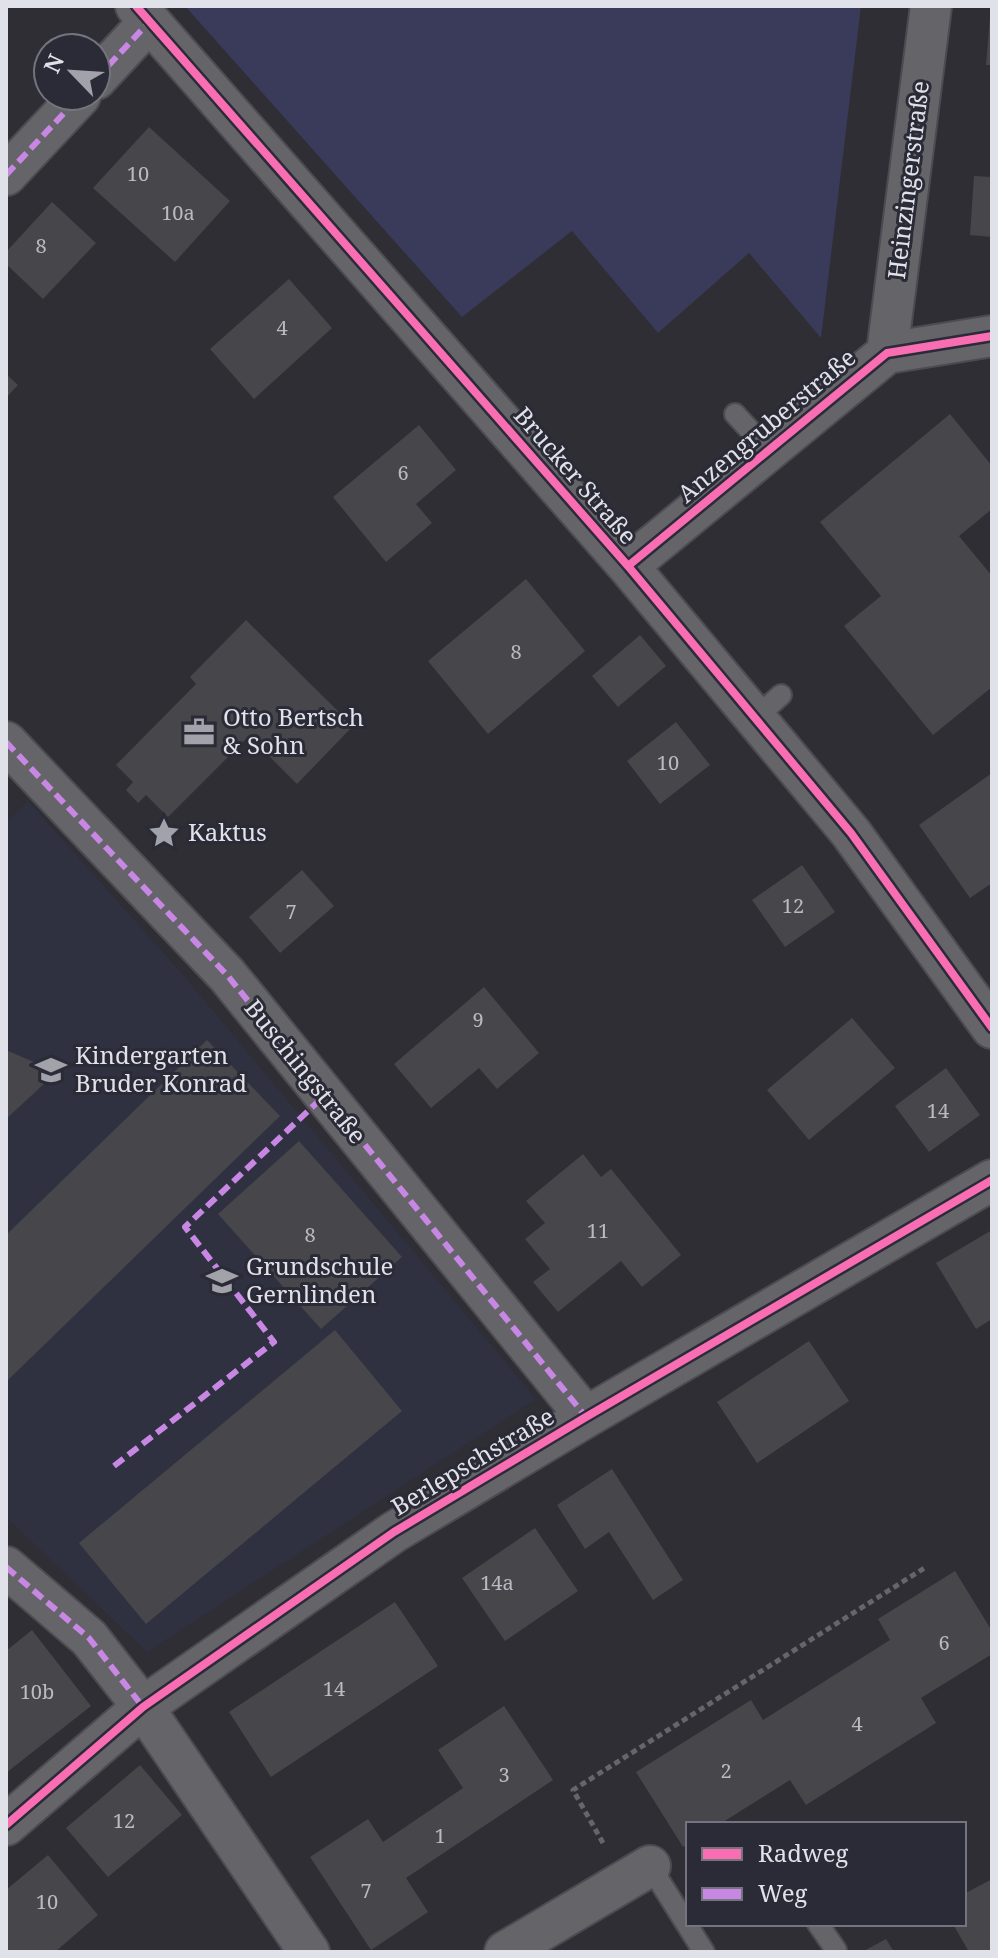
<svg xmlns="http://www.w3.org/2000/svg" width="998" height="1958" viewBox="0 0 998 1958" font-family="'Noto Serif',serif">
<style>
.built{fill:#2f3040}
.green{fill:#3a3a5b}
.building{fill:#46464b}
.lines{fill:none;stroke-linecap:round;stroke-linejoin:round}
.service-casing{stroke:#4b4b51;stroke-width:24}
.minor-casing{stroke:#4b4b51;stroke-width:44}
.path{stroke:#65656b;stroke-width:5;stroke-dasharray:6 4;stroke-linecap:butt}
.service{stroke:#646469;stroke-width:20}
.minor{stroke:#646469;stroke-width:40}
.quiet{stroke:#c787e3;stroke-width:6;stroke-dasharray:12 6;stroke-linecap:butt}
.cycleway-casing{stroke:#2b2b37;stroke-width:13}
.cycleway{stroke:#f96db3;stroke-width:8}
.labels{text-anchor:middle;stroke-width:6;stroke-linejoin:round;paint-order:stroke}
.number-label{font-size:20px;fill:#babac2}
.street-label{font-size:24px;fill:#e0e1e9;stroke:#2b2b37}
.poi-label{font-size:24px;fill:#e0e1e9;stroke:#2b2b37;text-anchor:start}
</style>
<rect width="100%" height="100%" fill="#2e2e34"/>
<path class="built" d="M28,801l157,176 351,422 -389,253 -141,-135v-694z"/>
<path class="green" d="M185,6h676l-40,332 -72,-85 -91,80 -86,-102 -110,86z"/>
<path class="building" d="M990,17h2v48h-6z
M149,127l81,74 -55,61 -82,-74z
M974,176l18,1v60l-22,-2z
M52,202l44,41 -53,56 -37,-35v-12z
M289,279l43,49 -78,71 -44,-50z
M6,374l12,11 -12,13z
M950,414l42,52v43l-33,27 33,40v111l-59,48 -89,-109 37,-30 -61,-74z
M419,425l37,45 -40,34 16,19 -46,39 -53,-65z
M526,579l59,72 -97,83 -60,-73z
M246,620l107,106 -56,58 -48,-48 -81,81 -22,-22 -8,8 -12,-13 7,-8 -17,-17 80,-81 -6,-7z
M640,635l26,31 -48,41 -26,-31z
M676,722l34,43 -50,39 -33,-43z
M992,773v110l-22,15 -51,-73z
M802,865l33,47 -50,35 -33,-47z
M302,870l32,36 -54,47 -31,-36z
M484,987l55,66 -42,36 -18,-21 -48,40 -37,-44z
M852,1018l43,50 -86,72 -42,-50z
M207,1040l73,76 -274,266v-147z
M6,1050l51,22 -51,47z
M946,1068l34,47 -51,37 -34,-46z
M299,1141l103,116 -81,72 -103,-115z
M583,1154l18,23 10,-8 70,86 -39,32 -21,-26 -63,51 -25,-30 17,-13 -25,-30 20,-16 -19,-22z
M992,1230v89l-16,10 -40,-66z
M335,1330l67,81 -256,213 -67,-81z
M809,1341l40,60 -92,62 -40,-61z
M612,1469l71,111 -30,20 -44,-68 -24,17 -28,-44z
M535,1528l43,63 -73,50 -43,-63z
M955,1571l37,60v23l-71,44 15,25 -130,82 -16,-25 -70,44h-32v20l-5,3 -47,-75 115,-72 12,20 127,-80 -12,-21z
M395,1602l43,64 -167,111 -42,-65z
M32,1630l59,76 -85,67v-122z
M504,1706l49,74 -147,98 22,34 -57,38 -61,-93 58,-38 15,23 80,-54 -25,-38z
M140,1765l42,50 -74,62 -42,-49z
M48,1855l50,60 -43,37h-49v-62z
M992,1879v73h-23l-16,-28h11v-30z
M886,1939l8,13h-32z"/>
<g class="lines">
<defs>
<path id="service" d="M735,414l34,37
M755,718l26,-23
M650,1866l54,86
M818,1924l18,26"/>
<path id="minor" d="M136,6l492,560 223,267 141,195
M96,79l53,-57
M6,175l74,-79
M887,353l44,-347
M628,566l259,-213 105,-17
M6,742l221,233 359,442
M6,1567l83,71 54,69 166,245
M6,1825l137,-118 251,-175 192,-115 406,-237
M505,1952l145,-86"/>
</defs>
<use href="#service" class="service-casing"/>
<use href="#minor" class="minor-casing"/>
<path class="path" d="M603,1843l-30,-53 353,-223"/>
<use href="#service" class="service"/>
<use href="#minor" class="minor"/>
<path class="quiet" d="M96,79l53,-57
M6,175l74,-79
M6,742l221,233 359,442
M114,1466l160,-124 -89,-115 139,-131
M6,1567l83,71 54,69"/>
<defs>
<path id="cycleway" d="M136,6l492,560 223,267 141,195
M628,566l259,-213 105,-17
M6,1825l137,-118 251,-175 192,-115 406,-237"/>
</defs>
<use href="#cycleway" class="cycleway-casing"/>
<use href="#cycleway" class="cycleway"/>
</g>
<defs>
<symbol id="office-bare" viewBox="-9 -9 18 18"><path d="M-6-3h4V-5.5h4V-3h4V5H-6ZM-1-4.5V-3h2v-1.5ZM-6 0V1H6V0Z" fill="#a2a2aa" stroke="#2b2b37" stroke-width="2.5" paint-order="stroke"/></symbol>
<symbol id="sight-bare" viewBox="-9 -9 18 18"><path d="M0-6L1.8-2.2L6-1.7L2.9 1.2L3.7 5.4L0 3.3L-3.7 5.4L-2.9 1.2L-6-1.7L-1.8-2.2Z" fill="#a2a2aa" stroke="#2b2b37" stroke-width="2.5" paint-order="stroke"/></symbol>
<symbol id="school-bare" viewBox="-9 -9 18 18"><path d="M0-5L7-2L0 1L-7-2ZM-4 1L0 2.5L4 1V4Q0 6-4 4Z" fill="#a2a2aa" stroke="#2b2b37" stroke-width="2.5" paint-order="stroke"/></symbol>
</defs>
<g fill-rule="evenodd">
<use href="#office-bare" x="177" y="710" width="44" height="44"/>
<use href="#sight-bare" x="142" y="811" width="44" height="44"/>
<use href="#school-bare" x="29" y="1048" width="44" height="44"/>
<use href="#school-bare" x="200" y="1259" width="44" height="44"/>
</g>
<g class="labels">
<g class="number-label">
<text x="138" y="181">10</text>
<text x="178" y="220">10a</text>
<text x="41" y="253">8</text>
<text x="282" y="335">4</text>
<text x="403" y="480">6</text>
<text x="516" y="659">8</text>
<text x="668" y="770">10</text>
<text x="793" y="913">12</text>
<text x="291" y="919">7</text>
<text x="478" y="1027">9</text>
<text x="938" y="1118">14</text>
<text x="598" y="1238">11</text>
<text x="310" y="1242">8</text>
<text x="497" y="1590">14a</text>
<text x="944" y="1650">6</text>
<text x="334" y="1696">14</text>
<text x="37" y="1699">10b</text>
<text x="857" y="1731">4</text>
<text x="726" y="1778">2</text>
<text x="504" y="1782">3</text>
<text x="124" y="1828">12</text>
<text x="440" y="1843">1</text>
<text x="366" y="1898">7</text>
<text x="47" y="1909">10</text>
</g>
<g class="street-label">
<text transform="translate(909 180) rotate(-83)" y="8">Heinzingerstraße</text>
<text transform="translate(767 426) rotate(-40)" y="8">Anzengruberstraße</text>
<text transform="translate(575 476) rotate(49)" y="8">Brucker Straße</text>
<text transform="translate(305 1072) rotate(51)" y="8">Buschingstraße</text>
<text transform="translate(473 1462) rotate(-31)" y="8">Berlepschstraße</text>
</g>
<g class="poi-label">
<text x="223" y="726">Otto Bertsch<tspan x="223" dy="28">&amp; Sohn</tspan></text>
<text x="188" y="841">Kaktus</text>
<text x="75" y="1064">Kindergarten<tspan x="75" dy="28">Bruder Konrad</tspan></text>
<text x="246" y="1275">Grundschule<tspan x="246" dy="28">Gernlinden</tspan></text>
</g>
</g>
<rect width="998" height="1958" fill="none" stroke="#e0e1e9" stroke-width="16"/>
<rect x="686" y="1822" width="280" height="104" fill="#2b2b37" stroke="#73747e" stroke-width="2"/>
<rect x="702" y="1848" width="40" height="12" fill="#f96db3" stroke="#73747e" stroke-width="2"/>
<text x="758" y="1862" font-size="24" fill="#e0e1e9">Radweg</text>
<rect x="702" y="1888" width="40" height="12" fill="#c787e3" stroke="#73747e" stroke-width="2"/>
<text x="758" y="1902" font-size="24" fill="#e0e1e9">Weg</text>
<g transform="translate(72 72) rotate(295)"><circle r="38" fill="#2b2b37" stroke="#73747e" stroke-width="2"/>
<path d="M0-6L14 30L0 20L-14 30Z" fill="#a2a2aa"/>
<text y="-12" font-size="22" font-weight="bold" text-anchor="middle" fill="#e0e1e9">N</text>
</g>
</svg>
